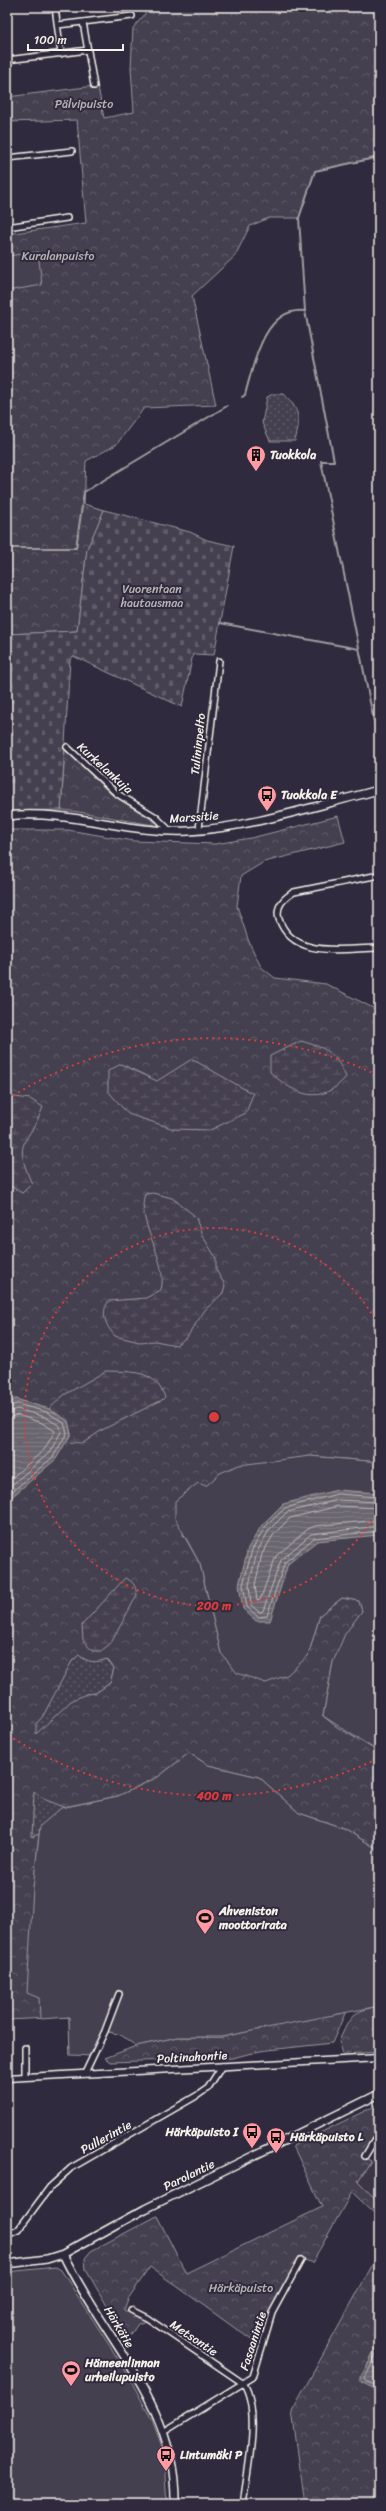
<svg xmlns="http://www.w3.org/2000/svg" width="386" height="2511" viewBox="0 0 386 2511" font-family="Sriracha,sans-serif">
<style>
.built{fill:#3b3647}
.grass{fill:url(#grass-dots);stroke:#9c989c}
.forest{fill:url(#forest-crowns);stroke:#9c989c;fill-rule:evenodd}
.wetland{fill:url(#wetland-marsh);stroke:#9c989c}
.cemetery{fill:url(#cemetery-stones);stroke:#9c989c}
.pitch{fill:#454050;stroke:#9c989c}
.water{fill:url(#water-rules);stroke:#a19ea0}
.lines{fill:none;stroke-linecap:round;stroke-linejoin:round}
.shore{stroke:#bdb9b8;stroke-width:1}
.stream{stroke:#a19ea0;stroke-width:2}
.minor-casing{stroke:#f4f1e8;stroke-width:8}
.tertiary-casing{stroke:#f4f1e8;stroke-width:9}
.secondary-casing{stroke:#f4f1e8;stroke-width:10}
.minor{stroke:#2f2a3d;stroke-width:5}
.tertiary{stroke:#2f2a3d;stroke-width:6}
.secondary{stroke:#2f2a3d;stroke-width:7}
.ring{fill:none;stroke:#d93c3b;stroke-width:2;stroke-dasharray:2 4}
.labels{text-anchor:middle;stroke-width:4;stroke-linejoin:round;paint-order:stroke}
.park-label{font-size:12px;fill:#b7b3b3;stroke:#2f2a3d}
.poi-label{font-size:12px;font-weight:bold;fill:#f4f1e8;stroke:#2f2a3d;text-anchor:start}
.street-label{font-size:12px;fill:#f4f1e8;stroke:#2f2a3d}
.centre{fill:#d93c3b;stroke:#2f2a3d;stroke-width:2}
.ring-label{font-size:12px;text-anchor:middle;font-weight:bold;fill:#d93c3b;stroke:#2f2a3d;stroke-width:4;stroke-linejoin:round;paint-order:stroke}
</style>
<defs>
<pattern id="grass-dots" width="8" height="8" patternUnits="userSpaceOnUse"><rect width="8" height="8" fill="#454050"/><path d="M2 2h.1M6 6h.1" fill="none" stroke="#605c69" stroke-width="1.8" stroke-linecap="round"/></pattern>
<pattern id="forest-crowns" width="20" height="18" patternUnits="userSpaceOnUse"><rect width="20" height="18" fill="#454050"/><path d="M2 6a3 3 0 1 1 6 0M12 15a3 3 0 1 1 6 0" fill="none" stroke="#605c69"/></pattern>
<pattern id="wetland-marsh" width="20" height="14" patternUnits="userSpaceOnUse"><rect width="20" height="14" fill="#454050"/><path d="M1 5h8M5 5V1M11 12h8M15 12V8" fill="none" stroke="#605c69"/></pattern>
<pattern id="cemetery-stones" width="16" height="16" patternUnits="userSpaceOnUse"><rect width="16" height="16" fill="#454050"/><path d="M2 7V4a2 2 0 0 1 4 0v3zM10 15v-3a2 2 0 0 1 4 0v3z" fill="#605c69"/></pattern>
<pattern id="water-rules" width="6" height="5" patternUnits="userSpaceOnUse"><rect width="6" height="5" fill="#6a6670"/><path d="M0 2.5h6" fill="none" stroke="#807c84"/></pattern>
</defs>
<rect width="100%" height="100%" fill="#2f2a3d"/>
<filter id="ink" filterUnits="userSpaceOnUse"><feTurbulence type="fractalNoise" baseFrequency=".025" numOctaves="2"/><feDisplacementMap in="SourceGraphic" scale="8" xChannelSelector="R" yChannelSelector="G"/><feConvolveMatrix kernelMatrix="1 2 1 2 8 2 1 2 1" color-interpolation-filters="sRGB"/></filter>
<g filter="url(#ink)">
<path class="built" d="M379,2148v55l-21,-22z"/>
<path class="grass" d="M273,394h11c16,16 17,25 11,47h-25l-8,-18 5,-26z
M79,1655l4,4h24l7,9 -4,15 -14,10 -10,1 -57,47 -6,-5 49,-75z
M7,1772l62,37 -1,9 -34,19 -15,4z"/>
<path class="forest" d="M145,7h234v150l-64,14 -16,47h-30l-19,8 -15,30 -43,40 24,109 -72,3 -28,37 -30,16 -2,43 20,6 -17,40 -10,81 -70,3v-400l79,-11 -9,-103 -70,2v-25l87,-11 4,1 6,31 30,-6 -3,-44 2,-40 12,-14z
M65,750l47,45 50,31c-34,-4 -66,-13 -101,-16z
M338,816l7,26 -81,20 -23,14 -4,30 12,36 12,25 14,11 51,6 53,27v451l-69,-6 -90,17 -14,14 -23,47 17,30 21,89 87,3 12,-41 22,-17 17,3 3,10 -29,51 -10,54 14,11 42,25v98l-36,-22 -44,-15 -40,-36 -51,-12 -19,-12 -31,24 -40,19 -54,11 -18,-7 -12,-8 -2,45 7,-3 -4,39 4,125 82,37 -16,-4 -35,24 -1,-38 -62,3v-1190h61l66,11 81,3 36,-6zM79,1655c8,8 18,8 28,4l7,9 -4,15 -14,10 -10,1 -15,7 -35,33v-10l7,-8 29,-55z
M379,2006v46l-36,2 -4,-13c12,-26 12,-29 40,-35z
M346,2011l-14,32 -72,8 -28,7 -122,4 -5,-4 31,-12 41,-9h44z
M379,2104v23l-18,29 10,5 -13,20 21,22v15l-27,-26 -40,71 -11,-5 -32,57 -12,29 -107,-77 -22,32 -4,11 23,11 -9,3 -11,16 -41,-70 -1,-12 6,-7 66,-35 29,57 136,-66 -29,-61z
M379,2253v251h-74l-13,-93z"/>
<path class="wetland" d="M301,1041c27,8 33,10 45,36 -25,29 -50,19 -76,-5v-16z
M192,1059l61,35 -7,19 -36,17 -36,-1 -46,-15 -20,-23v-20l13,-7 36,17z
M7,1096l23,3 13,8c-14,39 -32,30 -11,77l-10,9 -15,-9z
M153,1193l19,5 23,18 7,19 14,23v12l9,15 -2,8 -18,17 -18,27 -11,8 -21,-4 -16,1 -24,-6c-10,-11 -15,-24 -6,-35l37,-3 15,-8c8,-30 -26,-69 -16,-96z
M106,1371c26,1 48,-2 59,26l-3,3 -60,30 -19,13 -17,-1 5,-8 -3,-13 -19,-12 15,-14z
M125,1578c8,3 11,8 12,17l-26,48 -10,8h-9l-9,-11 -1,-15z"/>
<path class="cemetery" d="M104,510l86,22 17,8 27,6 -20,109 -21,-1 -11,53 -109,-51 -3,4 -9,150 -54,1v-177l70,-3 10,-82z"/>
<path class="pitch" d="M38,252l4,33 -35,6v-35z
M310,1456l69,6v290l-56,-36 10,-54 12,-28 17,-23 -3,-10 -17,-3 -22,17 -12,41 -21,19 -21,8 -29,-10 -16,-20 -21,-89 -25,-46v-17l23,-18 8,3 14,-13 19,-8z
M189,1753l19,12 51,12 40,36 44,15 36,22v156l-158,31h-44l-41,9 -15,-11 -15,-4 -13,25 -23,-1 -1,-38 -29,2 -1,-21 -12,-5 6,-105 7,-62 21,-18 57,-12 40,-19z
M56,2267l5,3 66,103 26,49 10,27 4,55h-160v-232z"/>
<path class="water" d="M16,1399l33,10 19,12 3,13 -15,25 -49,42v-97z
M337,1490l42,3v42l-62,6 -29,23 -18,57h-14l-13,-12 -4,-24 9,-37 14,-23 21,-21z
M378,2343l1,48 -18,-9v-5z"/>
<g class="lines">
<path class="shore" d="M7,1407l10,-3 30,8 17,11 3,10 -14,24 -46,39
M7,1412l10,-3 28,8 15,9 1,6 -12,21 -42,36
M7,1418l11,-3 24,8 13,8 -11,19 -37,32
M379,1497l-42,-3 -52,14 -20,19 -13,23 -9,35 4,22 11,10 9,-1 18,-54 29,-24 65,-7
M379,1502l-41,-2 -51,12 -18,18 -12,22 -8,33 2,20 8,7 4,-1 18,-51 30,-26 68,-8
M379,1508l-41,-2 -48,12 -16,16 -12,20 -7,31 2,16 3,-1 16,-44 32,-27 7,-3 64,-6
M379,2347l-14,31 2,4 12,5"/>
<path class="stream" d="M305,311l29,150h-13l58,285
M242,397l3,-2c8,-29 19,-89 60,-84l-6,-93 16,-47 64,-14
M7,548h69l8,-56 143,-86
M220,623l139,26"/>
<defs>
<path id="minor" d="M55,7l6,47
M83,22l11,64
M58,25l74,-9
M7,60l81,-10
M7,158l65,-7
M7,227l60,-9
M67,747l49,46 40,24 13,13
M199,829l20,-168
M379,875l-85,17c-10,6 -19,14 -15,27 14,41 66,29 100,29
M85,2073l20,-42 14,-37
M25,2077v-29
M365,2156l14,-23
M7,2235l11,-5 32,-43 21,-19 127,-73 10,-7 14,-22
M131,2310l16,8 97,66c17,28 3,88 -1,120
M165,2431l88,-54 19,-64 29,-53"/>
<path id="tertiary" d="M7,2078l372,-20"/>
<path id="secondary" d="M7,816c62,-7 120,18 182,15 64,-4 128,-26 190,-41
M63,2254c40,85 114,149 112,250
M7,2264l40,-5 16,-5 82,-45 234,-115"/>
</defs>
<use href="#minor" class="minor-casing"/>
<use href="#tertiary" class="tertiary-casing"/>
<use href="#secondary" class="secondary-casing"/>
<use href="#minor" class="minor"/>
<use href="#tertiary" class="tertiary"/>
<use href="#secondary" class="secondary"/>
</g>
</g>
<g class="ring">
<path d="M378 1510A189 189 0 1 1 378 1324"/>
<path d="M377 1759A379 379 0 0 1 8 1735M8 1099A379 379 0 0 1 377 1075"/>
</g>
<defs>
<symbol id="building-pin" viewBox="-11 -11 22 30"><path d="M0 17L-7.5 6A9.5 9.5 0 1 1 7.5 6Z" fill="#ff9aa2" stroke="#2f2a3d"/><path d="M-4-6H4V6H1V3H-1V6H-4ZM-2.5-4.3h1.7v1.8h-1.7ZM.8-4.3h1.7v1.8H.8ZM-2.5-1h1.7V.8h-1.7ZM.8-1h1.7V.8H.8Z" fill="#111"/></symbol>
<symbol id="bus-pin" viewBox="-11 -11 22 30"><path d="M0 17L-7.5 6A9.5 9.5 0 1 1 7.5 6Z" fill="#ff9aa2" stroke="#2f2a3d"/><path d="M-5-6H5V4H4V6H2V4H-2V6H-4V4H-5ZM-3.5-4V0h7V-4ZM-3.5 1.2v1.5H-2V1.2ZM2 1.2v1.5H3.5V1.2Z" fill="#111"/></symbol>
<symbol id="stadium-pin" viewBox="-11 -11 22 30"><path d="M0 17L-7.5 6A9.5 9.5 0 1 1 7.5 6Z" fill="#ff9aa2" stroke="#2f2a3d"/><path d="M0-5a6.5 5 0 1 0 0 10a6.5 5 0 1 0 0-10ZM-3.5-1.8h7v3.6h-7Z" fill="#111"/></symbol>
</defs>
<g fill-rule="evenodd">
<use href="#building-pin" x="245" y="444" width="22" height="30"/>
<use href="#bus-pin" x="256" y="784" width="22" height="30"/>
<use href="#stadium-pin" x="194" y="1907" width="22" height="30"/>
<use href="#bus-pin" x="241" y="2121" width="22" height="30"/>
<use href="#bus-pin" x="265" y="2126" width="22" height="30"/>
<use href="#stadium-pin" x="60" y="2359" width="22" height="30"/>
<use href="#bus-pin" x="155" y="2444" width="22" height="30"/>
</g>
<g class="labels">
<g class="park-label">
<text x="84" y="108">Pälvipuisto</text>
<text x="58" y="260">Kuralanpuisto</text>
<text x="152" y="593">Vuorentaan<tspan x="152" dy="14">hautausmaa</tspan></text>
<text x="241" y="2292">Härkäpuisto</text>
</g>
<g class="poi-label">
<text x="270" y="459">Tuokkola</text>
<text x="281" y="799">Tuokkola E</text>
<text x="219" y="1915">Ahveniston<tspan x="219" dy="14">moottorirata</tspan></text>
<text x="238" y="2136" text-anchor="end">Härkäpuisto I</text>
<text x="290" y="2141">Härkäpuisto L</text>
<text x="85" y="2367">Hämeenlinnan<tspan x="85" dy="14">urheilupuisto</tspan></text>
<text x="180" y="2459">Lintumäki P</text>
</g>
<g class="street-label">
<text transform="translate(198 744) rotate(-84)" y="4">Tulininpelto</text>
<text transform="translate(105 768) rotate(42)" y="4">Kurkelankuja</text>
<text transform="translate(194 817) rotate(-4)" y="4">Marssitie</text>
<text transform="translate(192 2057) rotate(-3)" y="4">Poltinahontie</text>
<text transform="translate(106 2137) rotate(-29)" y="4">Pullerintie</text>
<text transform="translate(189 2175) rotate(-26)" y="4">Parolantie</text>
<text transform="translate(119 2327) rotate(59)" y="4">Härkätie</text>
<text transform="translate(194 2338) rotate(34)" y="4">Metsontie</text>
<text transform="translate(253 2341) rotate(-72)" y="4">Fasaanintie</text>
</g>
</g>
<circle cx="214" cy="1417" r="6" class="centre"/>
<g class="ring-label">
<text x="214" y="1610">200 m</text>
<text x="214" y="1800">400 m</text>
</g>
<rect width="386" height="2511" fill="none" stroke="#2f2a3d" stroke-width="24"/>
<rect x="12" y="12" width="362" height="2487" fill="none" stroke="#f4f1e8" stroke-width="1.5" filter="url(#ink)"/>
<path d="M28 44v6h95v-6" fill="none" stroke="#f4f1e8" stroke-width="2"/>
<text x="34" y="44" font-size="12" fill="#f4f1e8" stroke="#2f2a3d" stroke-width="3" paint-order="stroke">100 m</text>
</svg>
